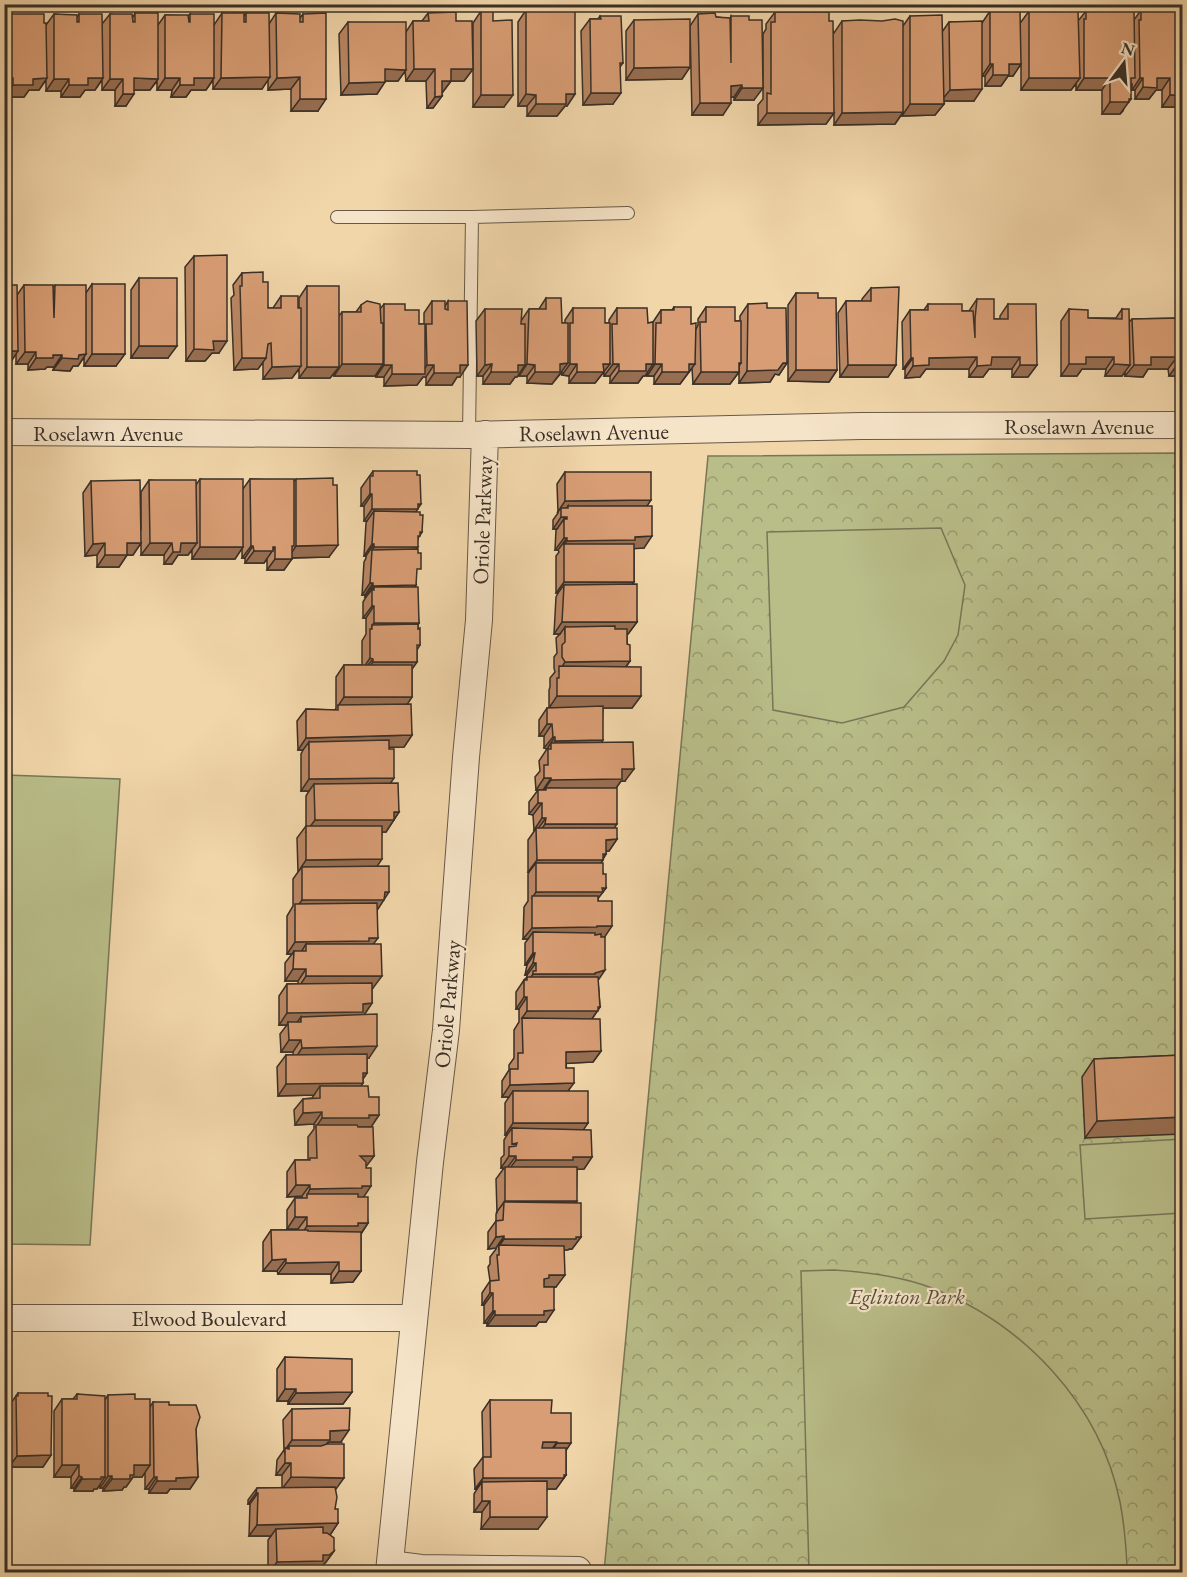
<svg xmlns="http://www.w3.org/2000/svg" width="1187" height="1577" viewBox="0 0 1187 1577" font-family="'EB Garamond',serif">
<style>
.park{fill:url(#park-crowns);stroke:#797658;stroke-width:1.5}
.garden{fill:#b9be89;stroke:#797658;stroke-width:1.5}
.lines{fill:none;stroke-linecap:round;stroke-linejoin:round}
.service-casing{stroke:#675947;stroke-width:14}
.minor-casing{stroke:#675947;stroke-width:28}
.service{stroke:#f6e4c8;stroke-width:12}
.minor{stroke:#f6e4c8;stroke-width:26}
.wall{fill:#ba8764;stroke:#392f26;stroke-width:1.5}
.shaded-wall{fill:#976e51;stroke:#392f26;stroke-width:1.5}
.building{fill:#d89d74;stroke:#392f26;stroke-width:1.5}
.labels{text-anchor:middle;stroke-width:4.5;stroke-linejoin:round;paint-order:stroke}
.street-label{font-size:22px;fill:#392f26;stroke:#f6e4c8}
.park-label{font-size:22px;font-style:italic;fill:#534c3a;stroke:#f6e4c8}
</style>
<defs>
<pattern id="park-crowns" width="20" height="18" patternUnits="userSpaceOnUse" patternTransform="scale(1.5)"><rect width="20" height="18" fill="#b9be89"/><path d="M2 6a3 3 0 1 1 6 0M12 15a3 3 0 1 1 6 0" fill="none" stroke="#979b70"/></pattern>
</defs>
<rect width="100%" height="100%" fill="#f1d6aa"/>
<filter id="stains"><feTurbulence type="fractalNoise" baseFrequency=".00333" numOctaves="4"/><feColorMatrix values="0 0 0 0 .2 0 0 0 0 .09 0 0 0 0 .02 0 0 0 .5 -.17"/></filter>
<radialGradient id="worn" r=".72"><stop offset=".6" stop-color="#630" stop-opacity="0"/><stop offset="1" stop-color="#630" stop-opacity=".3"/></radialGradient>
<path class="park" d="M1182,453v1119h-578l104,-1116z"/>
<path class="garden" d="M941,528l24,57 -7,50 -14,26 -40,46 -62,16 -69,-13 -6,-178z
M5,775l115,4 -30,466 -85,-1z
M1182,1139v74l-97,6 -5,-74z
M834,1270c33,2 67,6 98,18 92,36 168,116 188,214 4,21 6,42 7,64l-116,6h-202l-8,-301z"/>
<g class="lines">
<defs>
<path id="service" d="M337,217h135l156,-4
M469,435l3,-218"/>
<path id="minor" d="M4,432l465,3 392,-9 321,-1
M4,1318h410
M390,1564l31,4 157,2
M389,1572l41,-410 16,-132 20,-273 13,-137 6,-186"/>
</defs>
<use href="#service" class="service-casing"/>
<use href="#minor" class="minor-casing"/>
<use href="#service" class="service"/>
<use href="#minor" class="minor"/>
</g>
<path class="wall" d="M526,10l49,84 -8,12h-2l-8,10h-30v-10h-9v-84z
M1141,10h41v97h-20v-17h-6l-7,9h-14v-9h-3v-7l-9,28 -3,3h-18v-24h-26v-6l-5,6h-50v-26l-8,12h-5l-7,10h-16v-10h-3l-8,25h-30v3l-9,11 -33,1v-2l-7,10 -61,1v-12l-8,11 -68,1v-20l5,-6v-65l3,-5v-5l9,-12 54,9 5,12 8,-12 61,5 7,-10 32,16 7,-10 33,1 8,-12 31,11 8,-11 49,10 8,-10 48,9z
M481,11l12,10 11,86h-31v-84z
M135,13l23,12 7,-10 23,1 2,-2 24,11 8,-12 22,3 2,-3 23,11 7,-11 24,5 3,-4 15,97h-27v-22l-23,1v-11l-6,10h-49v-9l-7,10h-15l-5,7h-15l1,-7h-15v-9l-7,9h-16l-8,16h-11v-16h-13v-10l-7,10h-10l-5,7h-19v-6h-15v-11l-7,10h-10l-5,7h-19l-1,-83 40,9 2,2 8,-11 23,3 2,-3 23,10 8,-10 23,3z
M428,13l28,8 17,48 -9,12h-13l-9,12v3l-9,12h-6l-1,-27h-20l-1,-10 -7,10h-13l-8,13 -36,1 -2,-61 9,-12 58,10 7,-11h9z
M698,14l32,5 1,-3 23,84h-20v-3h-3l-8,18h-31l-2,-89z
M600,16l23,47 -3,4 -7,37 -30,1 -2,-74 9,-12h8z
M634,20l56,47 -8,12 -56,1v-49z
M194,256l25,97h-7l-7,8h-19l-1,-94z
M242,273l21,9 5,26h5l8,-12 18,12v-10l8,-12 32,30 3,-4h14l5,-7 19,4 4,-5 21,6 14,14h5v-11l8,-12 13,5 3,-5 12,76h-3l-5,8h-26v-8h-3l-6,8 -33,1v-9h-8v-3l-1,2h-41v-3l-4,5h-31v-9l-7,9 -29,1v-17l-5,7 -24,1 -3,-72 3,-3 -1,-10z
M139,278l29,80h-37v-68z
M92,284l24,82h-32v-9l-6,9h-5l-3,5 -17,-1 1,-3h-7l-2,2 -17,1v-6h-12v-11l-6,10 7,-68 7,-10 29,2 2,-2 31,8z
M871,288l25,77 -8,12h-48l-2,-64 8,-12h16v-2z
M796,293l22,5 19,72 -8,12 -41,-1v-76z
M546,298l16,25h3v-3l8,-12 32,15h4v-3l8,-12 31,15 5,-1 8,-12h11l2,-3 22,22 2,-4v-6l8,-12 29,14h5v-5l8,-12 19,4 20,55 -8,12 -4,-1 -5,8 -31,1v-18v7l-9,12h-37l-1,-16 -12,16h-26v-8h-7v-3l-2,3h-2l-5,7h-28v-7h-6v-4l-9,11h-26v-7l-7,-1v-3l-10,12 -25,-1v-7h-8v-2l-2,3h-2l-5,7h-27v-8h-6l-1,-55 9,-12 36,12 8,-12h10z
M977,299l17,20h6v-3l8,-12 29,61 -9,12h-16v-8h-23l-6,8h-14v-8h-43l-6,8 -15,1v-9h-2l-1,-47 8,-12h14l4,-6 34,7h7z
M1069,309l19,9h28l6,-9 7,13 3,-3 50,-1v58h-13l-1,-7h-20l-5,8 -18,-1v-4l-3,4h-17l1,-7h-24l-5,7h-16v-55z
M373,471l45,37 -2,3 6,21 -4,6 -2,11v36l-1,2 4,36 -1,2 2,20 -3,5v12l-5,7v28l-5,7 5,31 -8,12h-15l1,36 9,29 -13,20h-4l-5,34 7,33 -7,11 -3,34 -1,44h-1v15l-8,12 5,43h-2v15l-4,6v4l-2,3 18,29 -8,12 3,29 -8,10 -2,31 4,26 -7,11v37l-8,11 -22,1v-9h-53l-1,-3h-14v-29l8,-12h27v-1h-11v-19l8,-12h7v-2l-15,1v-25l8,-12h13v-23l6,-8v-5l-19,1 -1,-15 9,-11 9,-1 2,-3 -36,1 -1,-29 9,-12h7v-3h-12l-1,-18 7,-9h-8v-29l8,-12h11v-3h-13v-18l7,-9h-5v-38l6,-10v-27l5,-7 -1,-34 9,-12v-30l3,-5h-8v-37l2,-4h-5l-1,-29 9,-12 29,1 1,-2v-31l8,-12h18v-24l4,-7v-16h-3v-16l3,-5h-1v-2h-3l2,-33 2,-4v-2h-2l2,-33 1,-2h-3v-15h-3v-18z
M565,472l82,34 -3,42h-10v34l-2,3 5,37 -9,12h-1v10l3,17 -4,6 15,29 -9,12h-29l-2,35 24,38h-4l-5,7 -2,40 3,11 -8,12h-3v3l-5,9 5,25 -8,10 6,39 -6,44 2,26 -8,12 9,32 -8,11 -27,1 3,28 19,32 -5,6 9,28 -8,12h-7l-1,34 5,34 -9,12 -8,1 -8,37h-10v35h-7l-3,4h-49v-3h-3v-18h-2v-12l8,-12 -2,-14 2,-3v-7l6,-8v-1l-8,1v-17l8,-11v-7l1,-1 -1,-34 8,-11h-3v-10l3,-3v-15l3,-5h-2v-32l4,-6h-7v-16l7,-11v-5l5,-7v-28l5,-8v-13h-3v-17l8,-12 3,-3v-2h-2l2,-10h-2v-22l3,-4h-5l1,-32 4,-6v-27l1,-2h-1v-32l7,-10h-1l-1,-15 -4,-1v-12l9,-12h5h-7l-1,-13 5,-6 -1,-10 8,-12 -3,-1v-12h-5v-16l8,-12h3h-1v-18l1,-3v-9l5,-6 -1,-4v-11l3,-4 -1,-15 4,-4h-6l2,-37 2,-4h-2v-37l3,-4 -1,-2h-3l1,-20 1,-1h-4v-9l5,-7 -1,-29z
M200,479l43,10 7,-10 44,2 2,-2 33,78 -37,1 -8,12h-17v-11l-3,4h-19v-5h-3v-10l-7,11h-43v-9l-4,5h-10l-6,9h-8v-9h-23v-12l-8,12h-6l-8,12h-22v-12l-12,1 -2,-63 8,-12 50,48v-37l8,-12 47,5z
M1182,1055l-97,83 -3,-61 12,-18z
M285,1357l67,35 -9,12h-55v-3h-11v-32z
M18,1393l33,62 -8,12h-34l-1,-30 -4,6v-47l5,10z
M77,1394l28,6 3,-5 27,4 15,8 3,-5 16,3 27,24 2,48 -8,12h-20l-3,4h-18v-4h-4v-17l-3,5h-9l-7,10h-2l-2,3 -19,1v-3h-3v-4l-3,5h-3l-1,2h-19v-3h-3v-11h-17v-66l8,-12h11z
M490,1400l61,13 15,38v24l-10,14h-9l-9,40h-57l1,-17h-8v-18l3,-5h-2l-1,-20 9,-12 -1,-45z
M292,1409l49,33h-13v2l7,45v20l3,14 -8,12 4,16 -8,11 -5,5h-3l-3,5h-47v-32l3,-4h-22l1,-32h-2v-4l9,-12h25v-13h-6l1,-15 7,-10 -1,-30z"/>
<path class="shaded-wall" d="M990,64h3l-8,12h-3z
M1009,64h12l-8,12h-5l-7,10h-16l8,-11z
M690,67l-8,12 -56,1 8,-12z
M385,69l21,1 -8,11h-21z
M414,69h21l-9,12h-20z
M451,69h22l-9,12h-22z
M270,77l-8,12h-49l8,-11z
M300,77l-9,12 -23,1 9,-12z
M13,78l-8,12h-1v-11z
M47,78l-8,12h-10l-5,7h-19l8,-12 20,-6z
M88,78h15l-8,12h-10l-5,7h-19l8,-12z
M134,78l24,1 -8,11h-24z
M165,78h15l-8,12h-15z
M194,78h20l-8,12h-15l-5,7h-15l9,-12z
M1029,78h51l-9,12h-50z
M1084,78h26l-8,12h-26z
M1140,78h3l-8,12h-3z
M1157,78h13l-8,12h-6l-7,9h-14l8,-12z
M54,79h15l-8,12h-15z
M110,79h13l-8,11h-13z
M442,81h9l-9,12h-7z
M385,82l-8,12 -36,1 8,-12z
M742,85l-8,12h-11l8,-11z
M742,88h21l-9,12h-20z
M982,89l-8,12h-33l9,-11z
M591,93h30l-8,11 -30,1z
M123,94h11l-8,12h-11z
M526,94l10,1 -9,11h-9z
M566,94h9l-8,12h-2l-8,10h-30l9,-12z
M481,95h32l-9,12h-31z
M1170,95h12v12h-20z
M442,96l-9,12h-6l8,-11z
M300,99h26l-8,12h-27z
M1131,99l-11,15h-18l8,-12z
M700,103h31l-8,12h-31z
M910,104h34l-9,11 -33,1z
M903,112l-8,12 -61,1 8,-12z
M767,113h67l-8,11 -68,1z
M213,341h14l-8,12h-7l-7,8h-19l8,-12z
M139,346h38l-9,12h-37z
M4,351h14l-8,12h-6z
M25,352h11l-8,12h-12z
M86,354l-8,12h-5l-3,5 -17,-1 9,-12 17,-3z
M92,354h33l-9,12h-32z
M53,355h9l-8,12h-7l-2,2 -17,1 8,-12z
M977,357l-8,12h-43l-6,8 -15,1 8,-12 16,-8z
M992,357h28l-8,12h-23l-6,8h-14l8,-11z
M1086,357h28l-8,12h-24l-5,7h-16l8,-12z
M1151,357h26l-9,12h-20l-5,8 -18,-1 9,-11z
M242,358h24l-8,11 -24,1z
M911,358h2l-8,11h-2z
M568,363l-16,21 -25,-1 8,-11 25,-8z
M739,363h2l-6,9h4l-9,12h-37l8,-12z
M783,363h4l-8,12 -4,-1 -5,8 -31,1 8,-12z
M342,364h41l-8,12h-41z
M492,364l-9,12h-6l8,-11z
M527,364l8,1 -8,11h-8z
M570,364h7l-8,12 -7,-1z
M603,364h7l-15,19h-26l8,-11z
M613,364h6l-9,12h-6z
M646,364h7l-8,12h-2l-5,7h-28l9,-12z
M655,364h7l-8,12h-7z
M689,364h6l-15,20h-26l8,-12z
M1114,364l16,1 -8,11h-17z
M1182,364v12h-13l8,-11z
M384,365h8l-8,12h-8z
M427,365h7l-8,12h-3l-6,8 -33,1 8,-12h29z
M460,365h8l-8,12h-3l-5,8h-26l8,-12z
M518,365h7l-8,12h-2l-5,7h-27l8,-12z
M848,365h48l-8,12h-48z
M1020,365h17l-9,12h-16z
M301,366l-9,12 -29,1 9,-12z
M307,367h32l-9,11h-31z
M796,370h41l-8,12 -41,-1z
M370,494h2l-8,12h-3z
M651,500l-8,12 -75,-4v-2l-4,7 -3,-5 -4,5 8,-12z
M421,504l-11,17 -36,-10 -7,10h-3l8,-12z
M561,517h6l-3,4v-2l-7,10h-4z
M420,532h2l-10,15h6l-8,12 -38,-9 2,-3z
M652,536l-8,12 -15,1 -65,-5 3,-3z
M564,538h3l-9,12h-3z
M105,543l-8,12 -12,1 8,-12z
M127,543h14l-8,12h-6l-8,12h-22l8,-12z
M150,543h22l-8,12h-23z
M181,543h16l-9,12h-10l-6,9h-8l9,-12z
M372,544h2l-8,12h-2z
M338,545l-9,12 -41,1 8,-12z
M251,546h2l-8,12h-3z
M200,547h43l-8,12h-43z
M273,547h2l-11,16h-19l9,-12z
M275,559h17l-8,11h-17z
M564,582h70l-9,12 -61,-9 -6,8h-2z
M370,583h3l-8,12h-3z
M416,585l-8,12 -34,-7v-3l-8,10h-1l8,-11z
M372,606h2l-8,12h-3z
M562,622h75l-9,12h-63v-7l-5,7h-6z
M374,623h45l-8,12 -39,-6v-4z
M370,658l3,1 -9,11h-2z
M630,661l-9,12 -62,-2 6,-9z
M373,662h44l-8,11 -45,1z
M557,696h84l-9,12h-83z
M344,697h68l-8,12 -66,-3z
M547,724h5l-8,12h-5z
M412,735l-8,12 -95,2v-7l-6,8h-5l8,-12z
M553,737h2l-8,12 -3,-1z
M603,740l-8,12 -44,-3 4,-8z
M622,769h12l-9,12h-4l-7,10 -68,-3 -3,3 8,-11z
M394,778l-8,12 -72,-6 -5,7h-8l8,-12z
M544,778h7l-8,12h-7z
M538,803h4l-9,12 -4,-1z
M399,812l-13,20h-80l9,-12z
M542,818h4l-9,12 -1,-2 -1,2h-1z
M545,824h72l-8,12h-72z
M617,839l-8,12h-11l8,-11z
M603,854h3l-4,6h1l-8,12 -59,-9 -7,9h-1l9,-12z
M382,859l-8,12 -72,-4 -4,5 8,-12z
M606,888l-12,16 -62,-6 4,-6z
M385,892h4l-13,20 -81,-2 7,-10z
M597,926h15l-8,12 -71,-6 -5,7h-5l9,-11z
M369,938h9l-9,12 -63,-6 -6,10 -6,-3 -2,3h-5l8,-12z
M533,953h2l-8,12h-2z
M533,963h3l-9,12h-2z
M293,969h13l-8,12h-13z
M605,970l-8,12 -72,4 8,-12 62,-1z
M306,976h76l-9,12h-75z
M524,997h3l-8,12h-3z
M372,1003l-8,12 -63,7v-5l-6,8 -7,-3 -1,3h-8l8,-12 76,-9z
M598,1007h2l-11,16 -67,-5 5,-7z
M289,1040h12l-8,12h-12z
M377,1046l-8,12 -75,2 8,-12z
M601,1051l-8,11 -35,2 8,-12z
M363,1073h4l-7,10h3l-8,12 -35,-9 -6,9 -36,1 8,-12z
M574,1083l-9,12 -52,-4 -4,6h-7l8,-12z
M322,1112l-8,12 -19,1 8,-12z
M379,1115l-8,12h-55l6,-9z
M1182,1117v17l-97,4 12,-17z
M513,1123h75l-8,12 -68,-7 -5,7h-2z
M360,1156h14l-9,12z
M509,1156h7l-9,12h-6z
M573,1157h19l-8,12 -77,3 9,-12z
M296,1185h14l-8,11 -15,1z
M371,1186l-8,12 -56,-3 3,-6z
M505,1201h72l-8,12 -65,-11 -8,11z
M295,1217h12l-9,12h-11z
M358,1223h10l-8,12 -61,3 8,-12z
M504,1236l-8,12 -8,1 8,-12z
M581,1237l-9,12h-3l-1,1h-69v-4l5,-7z
M286,1259l-9,12h-14l9,-11z
M339,1262l-8,12h-53l8,-11z
M339,1271h22l-8,11 -22,1z
M549,1275h16l-9,12h-13l1,-8z
M490,1293h3l-9,12h-2z
M554,1310l-8,12h-7l-3,4h-49l8,-11z
M493,1311h2l-8,12h-3z
M285,1389h11l-8,12h-11z
M352,1392l-9,12h-55l8,-11z
M349,1430l-8,12h-13l-6,10 -33,-3v-3l-4,6v-2l7,-10 38,-9z
M543,1442h14l-8,11 -15,1z
M557,1443h14l-8,12h-14z
M51,1455l-8,12h-34l8,-11z
M285,1463h6l-9,12h-6z
M62,1465h17l-8,12h-17z
M134,1465h16l-8,12h-9l-7,10h-2l-2,3 -19,1 9,-12z
M566,1475l-10,14h-74v-7l-5,7h-2l8,-11z
M79,1476l3,1 -8,11h-3z
M108,1476h4l-9,12h-3z
M101,1477h4l-8,12h-3l-1,2h-19l8,-12z
M154,1477h3l-8,12h-4z
M198,1477l-8,12h-20l-3,4h-18l8,-12 19,-3z
M291,1477l53,1 -8,11h-54z
M256,1493h2l-8,11h-2z
M482,1501h8l-8,11h-8z
M490,1517h57l-9,12h-57z
M338,1523l-8,12 -54,-6 -5,7h-22l8,-11z
M334,1551l-8,11 -5,5h-3l-3,5h-45l7,-10 46,-7z"/>
<path class="building" d="M526,10h49v84h-9v10h-30v-9l-10,-1z
M1134,10l1,68h-4v21h-2v3h-19v-24h-26v-59h2v-8z
M1141,10h41v85h-12v-17h-13v10l-14,-1v-9h-3l-1,-58h2z
M481,11h12v10l19,-1 1,75h-32z
M990,11h30l1,53h-12v11h-16v-11h-3z
M1029,11h49l2,67h-51z
M456,12v9h16l1,48h-22v12h-9v15l-7,1v-28h-21l-1,-48h16l-1,-8z
M775,12h54v9h4l1,92h-67v-20l4,1v-72h4z
M135,13h23v66l-24,-1v16h-11v-15h-13v-65h22l1,8h2z
M222,13h22v9h2v-9h23l1,64 -49,1z
M276,13l24,1v8h3v-8l23,-1v86h-26v-22l-23,1z
M715,13l1,4 14,1 1,45v-47h18v4h13l1,68h-21v-3l-11,1v17h-31l-2,-89z
M4,14h40v9h2l1,55 -14,1v6h-20v-7l-9,1z
M54,14l23,1v7h2v-8h23l1,64h-15v7h-19v-6h-15z
M190,14h24v64h-20v7h-14v-7h-15v-63h23l1,7h1z
M942,15l2,89h-34v-88z
M600,16h21l2,47h-3l1,30h-30l-1,-74h11z
M690,19v48l-56,1v-48z
M895,19l8,2v91l-61,1v-92l18,-1 22,1z
M982,21v68l-32,1 -1,-68z
M348,22h58v48l-21,-1v13l-36,1z
M227,255v86h-14l1,9 -20,-1v-93z
M263,272v10h5v26h13v-12h17v12h3v58l-29,1 -1,-24 -3,1 -2,14h-24l-2,-72h2v-13z
M139,278h38v68h-38z
M92,284h33v70h-33z
M4,285h13l1,66h-14z
M24,285h29l1,33 1,-33h31v69l-7,1 -1,4 -16,-1v-3h-9v3h-17v-6h-11z
M307,286h32v81h-32z
M899,287l-3,78h-48l-2,-64h25v-13z
M796,293h22v5h18l1,72h-41z
M546,298h15l1,25h6v40l-8,1v8h-25v-7l-8,-1 2,-55h17z
M977,299h17v20h14v-15h28l1,61h-17v-8h-28l-1,8 -14,1v-9h-3l-45,1v7l-16,1v-8h-2l-1,-48h18v-6h34v7h11l2,27v-19z
M367,301l13,3 1,19h2v41h-41v-52h19v-7z
M432,301h13v8l3,1v-9h19l1,64h-8v8h-26v-8h-7l-1,-41h6z
M767,303v5h19l1,55h-4l-5,7 -31,1 1,-67z
M384,304h21v6h14v14h6v50h-33v-9h-8z
M674,307h17v17l5,-1 -1,41h-6v8h-27v-8h-7l1,-41h5v-13h13z
M706,307h29v14h6v42h-2v9h-38l-1,-50h6z
M573,308h32v15h5v41h-7l1,8h-27v-8h-7v-41h3z
M617,308h30l1,15 5,-1v42h-7v7h-27v-7h-6l-1,-40h5z
M485,309h37l-1,15h4v41h-7v7h-27l1,-8 -7,1z
M1069,309l19,1v8l34,1v-10h7l1,56 -16,-1v-7h-28v7h-17z
M1182,318v46l-5,1v-8h-26v8h-17l-2,-46z
M373,471h44v4h3l1,29h-3v5h-46v-15h-2v-18h3z
M565,472h86v28l-86,1z
M333,478v7h4l1,60 -42,1v-67z
M200,479h43v68h-43z
M250,479h44v67h-2v13h-17v-12h-2v4h-19l-1,-5h-2z
M140,480l1,63h-14v12h-22v-12l-12,1 -2,-63z
M149,480h47l1,63h-16l-1,9h-7l-1,-9h-22z
M568,506h84v30l-17,1v3l-68,1v-3h-3v-19h3v-2h-6v-9h7z
M374,511l46,1v3h3l-1,17h-2v4h-2v11h-44v-3h-2z
M564,544h70v38h-70z
M418,549v4h3v16h-4l-1,16 -43,1v-3h-3l2,-33z
M637,584v38h-75l2,-37z
M374,587h44l1,36h-45v-17h-2v-16h2z
M418,624v5l2,-1v17h-3v17h-44v-3l-3,-1v-29h2v-4z
M615,626v3h12v15l3,1v16l-65,1 -3,-5v-12l3,-3v-15z
M344,665h68v32h-68z
M559,666l82,1v29h-84v-18h2z
M411,704l1,31 -106,3v-29l32,1v-5z
M603,706v34l-48,1v-4h-2l-1,-13h-5v-16z
M389,740v9h5v29l-85,1v-37z
M633,742l1,27h-12v10l-71,1v-2h-7v-13h4v-16h3v-6z
M398,783l1,29h-5v8h-79l-1,-36z
M546,788h71v36h-72l1,-6h-4v-15h-4v-13h8z
M306,826h76v33l-76,1z
M536,828h81v11l-11,1v14h-3v6h-66z
M536,863h67v11h3v14h-4l1,4h-67z
M389,866v26h-4l-1,8h-82v-33z
M532,896h66v5h14v25h-15v1l-65,1z
M377,903l1,35h-9v3l-74,1v-38z
M533,932l62,1v2l6,-1v3h4v33l-10,3v1h-62v-3h3v-8h-3l2,-10h-2z
M306,944h75l1,32h-76v-7h-13l1,-18h12z
M527,977h71l2,30h-2v4h-71v-14h-3v-17h3z
M372,983v20l-9,1v8l-76,1v-29z
M377,1014v32l-75,2 -1,-8h-12l-1,-18h13v-5z
M522,1018l78,1 1,32 -35,1v16h8v15l-64,2v-16h8v-16h5z
M367,1054v19h-4v10l-77,1v-29z
M1182,1055v62l-85,4 -3,-62z
M320,1086h48l1,11h10v18h-10v3h-47v-6l-19,1v-14l17,-1z
M513,1091h75v32h-75z
M316,1125h41l1,2h15l1,29h-14l6,6v6h5v18h-9v2l-52,1v-4h-14l-1,-25h15v-2h7z
M512,1128l79,2 1,27h-19v3h-57v-4h-7v-9l7,-1 1,-3 -5,1z
M505,1167h72v34h-72z
M307,1194h51v3h10v26h-10v3h-51v-9h-12v-19h12z
M504,1202l77,1v34h-5v2h-72v-3l-8,1v-16l7,-1z
M271,1230h37v1l53,1v39h-22v-9l-53,1v-4l-14,1z
M499,1245l65,1 1,29h-16v3l-5,1v8h10v23l-10,1v4h-49v-4h-2v-18h-3v-12l9,-1 -2,-25h2z
M285,1357l67,2v33l-56,1v-4h-11z
M18,1393h30v3h4l-1,59 -34,1 -1,-60h2z
M77,1394l28,2v81h-4v2h-19v-2l-3,-1v-11h-17v-66h15z
M135,1394v5h15v66h-16v10h-4v4h-18v-3h-4v-81z
M4,1396h5v41h-5z
M490,1400h62l-1,13h20v30h-14v-1h-14l-1,6h24v27h-2v3h-81v-21h8z
M153,1402h16v3h27l4,12 -4,12 2,48 -22,1v3h-19v-4h-3z
M350,1408l-1,22 -19,1v9h-38v-31z
M327,1444h17v34l-53,-1v-14h-6v-15l4,1v-3h32z
M547,1481v36h-57v-16h-8v-19z
M335,1487l2,10 -2,12h3v14l-81,2 1,-32h-2l1,-5z
M323,1527v6h4l7,5v13l-5,4h-6v6l-46,1 -1,-33z"/>
<g class="labels">
<g class="street-label">
<text x="1079" y="434">Roselawn Avenue</text>
<text transform="translate(594 432) rotate(-1)" y="8">Roselawn Avenue</text>
<text x="108" y="441">Roselawn Avenue</text>
<text transform="translate(482 520) rotate(-88)" y="8">Oriole Parkway</text>
<text transform="translate(447 1004) rotate(-85)" y="8">Oriole Parkway</text>
<text x="209" y="1326">Elwood Boulevard</text>
</g>
<g class="park-label">
<text x="907" y="1304">Eglinton Park</text>
</g>
</g>
<rect width="1187" height="1577" fill="none" stroke="#f1d6aa" stroke-width="24"/>
<rect x="6" y="6" width="1175" height="1565" fill="none" stroke="#392f26" stroke-width="3"/>
<rect x="12" y="12" width="1163" height="1553" fill="none" stroke="#392f26" stroke-width="1.5"/>
<g transform="translate(1124 63) rotate(16)" stroke="#f6e4c8" stroke-width="4.5" paint-order="stroke">
<path d="M0-4.5L10 22L0 15L-10 22Z" fill="#392f26"/>
<text y="-9" font-size="16" font-weight="bold" text-anchor="middle" fill="#392f26">N</text>
</g>
<rect width="100%" height="100%" filter="url(#stains)"/>
<rect width="100%" height="100%" fill="url(#worn)"/>
</svg>
